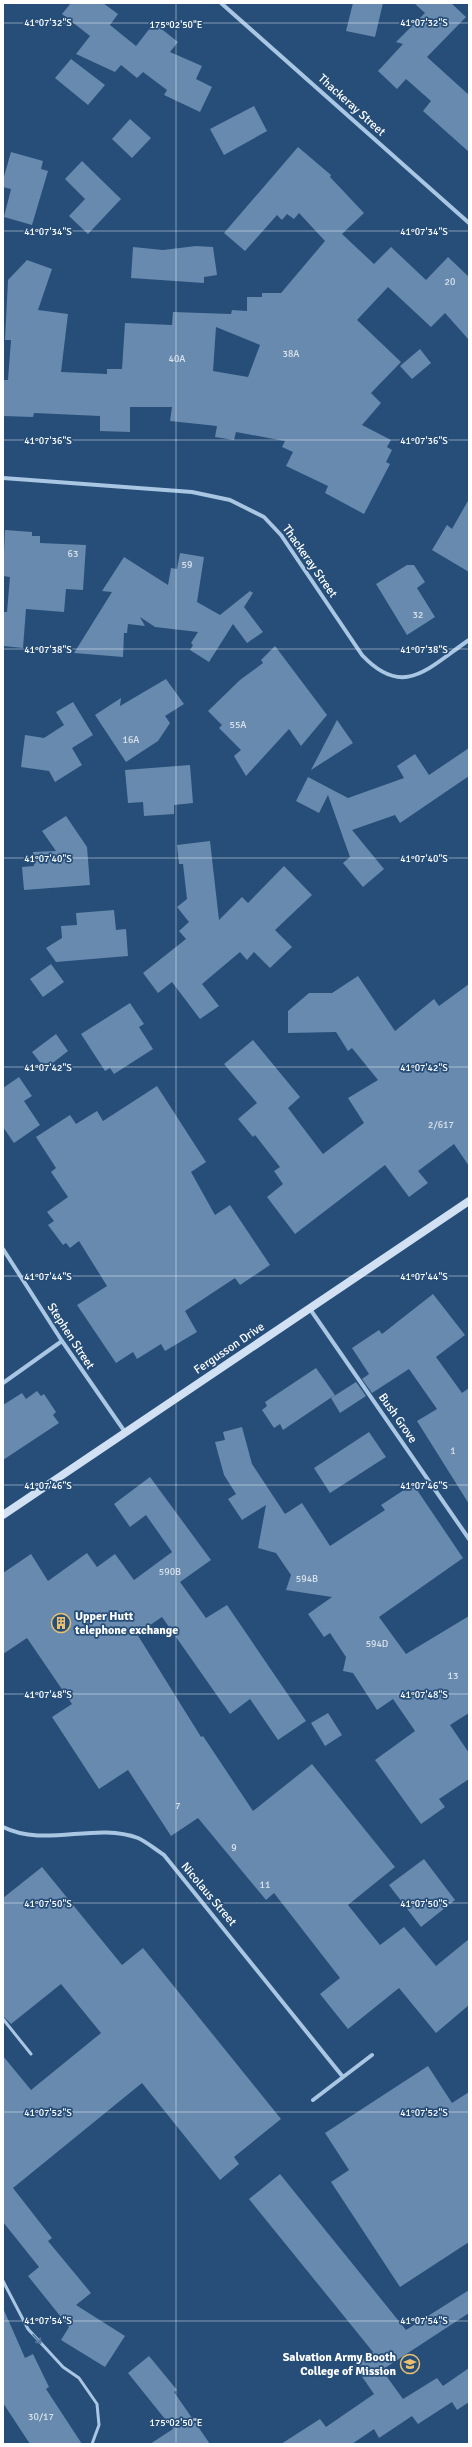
<svg xmlns="http://www.w3.org/2000/svg" width="472" height="2447" viewBox="0 0 472 2447" font-family="Signika,sans-serif">
<style>
.building{fill:#678aae;fill-rule:evenodd}
.lines{fill:none;stroke-linecap:round;stroke-linejoin:round}
.service{stroke:#a9c6e3;stroke-width:3}
.minor{stroke:#a9c6e3;stroke-width:4}
.secondary{stroke:#d1e1f3;stroke-width:8}
.oneway{stroke:#54789d}
.ticks{fill:none;stroke:#fff;stroke-width:1;stroke-opacity:0.45}
.labels{text-anchor:middle;stroke-width:3.5;stroke-linejoin:round;paint-order:stroke}
.number-label{font-size:10px;fill:#d9e2eb}
.street-label{font-size:12px;fill:#fff;stroke:#264e78}
.poi-label{font-size:12px;font-weight:bold;fill:#fff;stroke:#264e78;text-anchor:start}
.ticks-label{font-size:10px;text-anchor:middle;fill:#fff;stroke:#264e78;stroke-width:3.5;stroke-linejoin:round;paint-order:stroke}
</style>
<rect width="100%" height="100%" fill="#264e78"/>
<path class="building" d="M71,3h32l15,11 -8,11 26,21 18,-23 24,19 -8,10 32,14 -6,13 16,8 -12,25 -36,-17 3,-5 -24,-18 -6,6 -16,-13 -6,7 -39,-18 14,-18 -28,-22z
M353,3h30l-8,34 -29,-6z
M414,3h37l15,14 -39,40 42,38v57l-46,-41 8,-10 -25,-22 -9,10 -19,-18 25,-27 -7,-2 29,-29z
M71,59l34,26 -17,20 -33,-27z
M254,106l13,25 -43,24 -14,-26z
M130,119l21,19 -19,20 -20,-19z
M298,147l33,28 -1,2 34,36 -22,21 32,30 17,-17 35,33 22,-23 21,20v63l-24,-27 -14,14 -43,-40 -31,33 44,42 -30,31 10,10 -19,22 29,15 -4,7 5,3 -6,12 4,2 -26,50 -39,-21 3,-7 -42,-20 7,-14 -11,-5 3,-6 -49,-9 -2,8 -19,-3 2,-11 -47,-5 2,-14h-42v25l-30,-1v-15l-66,-3 -1,4 -30,-1v-36h5l3,-40h-6l3,-60 19,-20 25,9 -14,41 30,4 -7,58 46,2v-5h15l3,-46 47,2 1,-13 58,2 1,-4 15,1v-14h15v-4h19l44,-52 -26,-28 -5,6 -7,-5 -5,6 -5,-5 -32,36 -21,-18zM216,327l44,18 -12,32 -35,-6z
M11,152l32,9 -2,8 7,2 -16,54 -28,-8 7,-28 -8,-2v-7z
M82,161l39,38 -33,35 -19,-18 16,-17 -20,-20z
M196,246l17,1 4,28 -13,2v6l-73,-5 2,-31 30,3z
M420,349l11,14 -19,16 -12,-13z
M469,499v73l-37,-22 15,-25 5,4z
M5,530l27,2v4h8v7l46,2 -3,45 -17,-1 -2,23 -38,-3 -3,39 -20,-2v-34h4l3,-35 -7,-1z
M180,553l24,4 -7,45 23,13 30,-24 3,2 -9,14 19,25 -16,11 -14,-19 -24,38 -19,-12 3,-5 -2,-2 7,-11 -43,-5 -15,-10 5,9 -17,-2 -1,9h-3l-1,24 -49,-4 38,-61 -10,-1 22,-34 44,28 3,-17 6,1z
M407,565h7l11,17 -8,6 18,29 -28,18 -31,-51z
M275,646l52,69 -26,31 -12,-17 -43,47 -12,-20 7,-6 -22,-22 3,-3 -14,-14 32,-31 23,-17 -2,-3z
M166,679l18,25 -19,12 5,7 -12,18 -32,21 -31,-47 26,-17 -1,8z
M73,702l20,33 -21,13 10,17 -27,17 -6,-11 -28,-4 4,-32 19,3 20,-13 -8,-13z
M337,720l16,23 -42,27z
M469,748v28l-69,47 -5,-8 -43,15 32,39 -21,18 -20,-24 7,-6 -22,-62 -9,18 -23,-12 12,-24 40,21 56,-20 -7,-12 18,-12 14,21z
M190,765l3,38 -19,2v9l-30,2 -1,-14 -15,1 -3,-33z
M66,816l21,31 3,38 -66,5 -2,-23 12,-1 -1,-14 23,-1 -14,-20z
M210,841l9,79 23,-23 6,6 36,-37 28,29 -37,35 17,17 -22,21 -16,-16 -7,8 -7,-8 -38,32 17,22 -19,13 -28,-37 -14,11 -15,-20 43,-34 -7,-8 10,-9 -12,-15 10,-8 -4,-35h-4l-2,-19z
M114,910l2,20 10,-1 2,27 -72,6 -10,-14 16,-10 -1,-12 16,-1 -1,-12z
M51,964l13,18 -21,15 -13,-18z
M358,976l37,55 39,-32 5,7 30,-22v182l-15,-22 -36,27 10,12 -19,14 -24,-32 -90,69 -28,-37 16,-13 -9,-13 6,-4 -25,-32 -2,2 -15,-18 19,-16 -33,-39 29,-24 47,57 -12,11 35,46 41,-31 -16,-25 30,-18 -26,-32 -4,3 -12,-19 -48,1v-22l21,-18h23z
M130,1003l14,21 -5,3 14,22 -39,25 -4,-6 -5,3 -24,-37z
M56,1034l12,17 -23,18 -13,-17z
M19,1077l13,19 -8,5 16,24 -26,18 -11,-16v-39z
M157,1086l49,76 -15,10 24,43 15,-10 40,60 -30,20 -5,-7 -50,33 12,21 -32,19 -4,-7 -24,15 -4,-7 -17,11 -39,-58 30,-19 -28,-45 -9,7 -4,-5 -3,2 -15,-20 6,-4 -7,-9 21,-15 -17,-25 5,-4 -20,-31 34,-22 6,9 21,-13 6,10z
M433,1294l32,41 -29,22 26,36 7,-5v116l-52,-83 20,-12 -28,-40 -37,24 -10,-14 7,-5 -17,-26 27,-18 3,4z
M316,1368l19,27 -52,35 -3,-6 -6,4 -12,-18 5,-4 -2,-4z
M356,1382l10,14 -26,17 -9,-15z
M37,1391l4,5 3,-2 12,18 -3,3 6,8 -56,37v-55l19,-12 4,6z
M242,1427l10,37 33,50 17,-11 28,43 55,-36 -4,-5 32,-21 50,74 -84,59 27,37 63,-38v97l-19,12 19,28v26l-30,20 6,8 -24,17 -46,-64 40,-29 -22,-32 -16,11 -24,-37 -10,-2 3,-14 -16,-24 -6,4 -16,-23 24,-17 -46,-7 5,-15 -15,-22 -18,-5 8,-43 -24,15 -14,-21 8,-5 -12,-19 -9,-33 10,-2 -2,-8z
M369,1432l17,25 -56,36 -16,-25z
M150,1477l61,83 -31,22 26,36 21,-13 79,116 -28,19 -28,-41 -20,15 -68,-97 -25,17 64,103 2,-1 50,75 59,-47 83,103 -47,38 32,40 24,-18 32,39 33,-27v66l-33,28 -37,-45 -51,41 -28,-35 20,-16 -66,-85 -8,7 -68,-82 -27,18 -43,-66 -29,19 -47,-72 20,-13 -45,-66 -24,16v-81l28,-19 17,27 39,-28 10,14 18,-13 19,26 38,-28 -26,-37 -16,12 -16,-23z
M328,1713l14,22 -17,11 -14,-23z
M424,1859l31,41 -34,27 -32,-42z
M42,1867l80,98 21,-17 138,171 -47,38 5,7 -19,16 -78,-97 -129,105 39,50 -4,3 43,52 -15,12 49,31 -20,31 -44,-27 8,-13 -41,-51 11,-9 -36,-45v-166l28,34 70,-57 -40,-49 -50,40 -8,-8v-118z
M428,2066l24,37 17,-11v150l-69,45 -69,-105 18,-12 -24,-37z
M280,2174l126,156 63,-40v23l-87,57 21,29 34,-21 6,8 26,-18v34l-12,8 -5,-8 -34,22 -6,-8 -33,22 -5,-9 -22,15h-71l39,-25 6,8 48,-33 -20,-29 19,-13 -124,-153z
M3,2308l22,50 8,-4 16,33 -3,2 36,55h-52l-27,-41z
M149,2356l28,34 -3,2 36,52h-60l23,-15 -45,-56z"/>
<g class="lines">
<path class="service" d="M3,2019l28,35
M3,2281l25,48 35,38 16,11 18,26 2,21 -7,19"/>
<path class="minor" d="M221,3l248,220
M3,478l189,14 38,8 34,17 17,18 81,120c42,45 67,12 107,-15
M3,1249l59,92 63,91
M310,1309l159,230
M3,1383l59,-42
M3,1827c42,21 92,-5 135,11 9,4 18,12 26,17l179,222
M313,2100l59,-45"/>
<path class="secondary" d="M3,1515l466,-314"/>
</g>
<defs><path id="oneway-shaft" d="M-6 0H5M1.5-3L5.5 0L1.5 3" fill="none" stroke-width="1.6" stroke-linecap="round" stroke-linejoin="round"/></defs>
<use class="oneway" href="#oneway-shaft" transform="translate(37 2339) rotate(48)"/>
<path class="ticks" d="M176,3v2441M3,23h466M3,231h466M3,440h466M3,649h466M3,858h466M3,1067h466M3,1276h466M3,1485h466M3,1694h466M3,1903h466M3,2112h466M3,2321h466"/>
<defs>
<symbol id="building-ring" viewBox="-11 -11 22 22"><circle r="9.5" fill="#264e78" stroke="#ebc16e" stroke-width="1.5"/><path d="M-4-6H4V6H1V3H-1V6H-4ZM-2.5-4.3h1.7v1.8h-1.7ZM.8-4.3h1.7v1.8H.8ZM-2.5-1h1.7V.8h-1.7ZM.8-1h1.7V.8H.8Z" fill="#ebc16e"/></symbol>
<symbol id="university-ring" viewBox="-11 -11 22 22"><circle r="9.5" fill="#264e78" stroke="#ebc16e" stroke-width="1.5"/><path d="M0-5L7-2L0 1L-7-2ZM-4 1L0 2.5L4 1V4Q0 6-4 4Z" fill="#ebc16e"/></symbol>
</defs>
<g fill-rule="evenodd">
<use href="#building-ring" x="50" y="1612" width="22" height="22"/>
<use href="#university-ring" x="399" y="2353" width="22" height="22"/>
</g>
<g class="labels">
<g class="number-label">
<text x="450" y="285">20</text>
<text x="291" y="357">38A</text>
<text x="177" y="362">40A</text>
<text x="73" y="557">63</text>
<text x="187" y="568">59</text>
<text x="418" y="618">32</text>
<text x="238" y="728">55A</text>
<text x="131" y="743">16A</text>
<text x="441" y="1128">2/617</text>
<text x="453" y="1454">1</text>
<text x="170" y="1575">590B</text>
<text x="307" y="1582">594B</text>
<text x="377" y="1647">594D</text>
<text x="453" y="1679">13</text>
<text x="178" y="1809">7</text>
<text x="234" y="1851">9</text>
<text x="265" y="1888">11</text>
<text x="41" y="2420">30/17</text>
</g>
<g class="street-label">
<text transform="translate(352 105) rotate(42)" y="4">Thackeray Street</text>
<text transform="translate(310 561) rotate(55)" y="4">Thackeray Street</text>
<text transform="translate(71 1336) rotate(57)" y="4">Stephen Street</text>
<text transform="translate(229 1348) rotate(-34)" y="4">Fergusson Drive</text>
<text transform="translate(398 1418) rotate(55)" y="4">Bush Grove</text>
<text transform="translate(209 1894) rotate(50)" y="4">Nicolaus Street</text>
</g>
<g class="poi-label">
<text x="75" y="1620">Upper Hutt<tspan x="75" dy="14">telephone exchange</tspan></text>
<text x="396" y="2361" text-anchor="end">Salvation Army Booth<tspan x="396" dy="14">College of Mission</tspan></text>
</g>
</g>
<g class="ticks-label">
<text x="48" y="26">41°07'32"S</text>
<text x="424" y="26">41°07'32"S</text>
<text x="176" y="28">175°02'50"E</text>
<text x="48" y="235">41°07'34"S</text>
<text x="424" y="235">41°07'34"S</text>
<text x="48" y="444">41°07'36"S</text>
<text x="424" y="444">41°07'36"S</text>
<text x="48" y="653">41°07'38"S</text>
<text x="424" y="653">41°07'38"S</text>
<text x="48" y="862">41°07'40"S</text>
<text x="424" y="862">41°07'40"S</text>
<text x="48" y="1071">41°07'42"S</text>
<text x="424" y="1071">41°07'42"S</text>
<text x="48" y="1280">41°07'44"S</text>
<text x="424" y="1280">41°07'44"S</text>
<text x="48" y="1489">41°07'46"S</text>
<text x="424" y="1489">41°07'46"S</text>
<text x="48" y="1698">41°07'48"S</text>
<text x="424" y="1698">41°07'48"S</text>
<text x="48" y="1907">41°07'50"S</text>
<text x="424" y="1907">41°07'50"S</text>
<text x="48" y="2116">41°07'52"S</text>
<text x="424" y="2116">41°07'52"S</text>
<text x="48" y="2324">41°07'54"S</text>
<text x="424" y="2324">41°07'54"S</text>
<text x="176" y="2426">175°02'50"E</text>
</g>
<rect width="472" height="2447" fill="none" stroke="#ffffff" stroke-width="8"/>
</svg>
